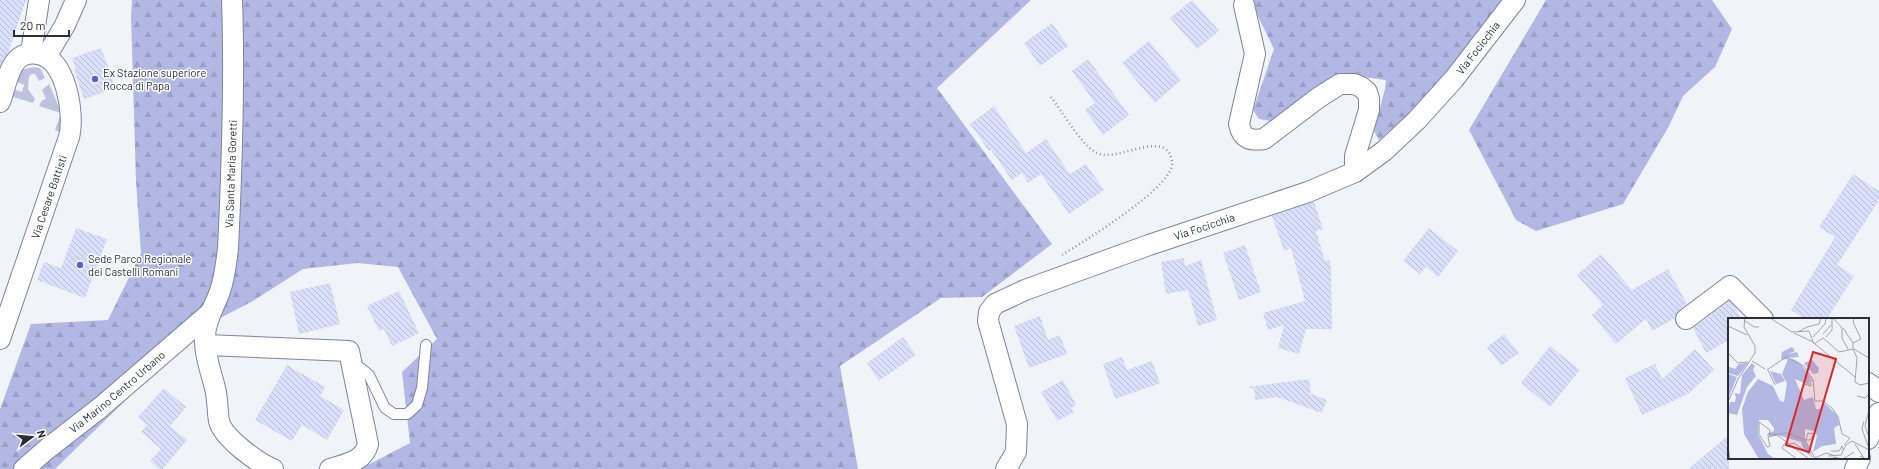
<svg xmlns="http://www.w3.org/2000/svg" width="1879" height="469" viewBox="0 0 1879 469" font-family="Barlow,sans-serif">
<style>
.grass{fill:#bdc2dd}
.forest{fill:url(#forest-firs)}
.building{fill:url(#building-back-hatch)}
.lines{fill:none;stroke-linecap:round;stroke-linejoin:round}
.service-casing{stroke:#7e839f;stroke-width:12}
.minor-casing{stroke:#7e839f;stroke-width:22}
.path{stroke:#93949d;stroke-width:2.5;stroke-dasharray:1 3;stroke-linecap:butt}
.service{stroke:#fff;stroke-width:10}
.minor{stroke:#fff;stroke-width:20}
.poi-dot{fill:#5b5fd7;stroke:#fff;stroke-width:1.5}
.labels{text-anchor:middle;stroke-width:3;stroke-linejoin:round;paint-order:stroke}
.street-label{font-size:11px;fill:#2b2d38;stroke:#fff}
.poi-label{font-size:11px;fill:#2b2d38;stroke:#fff;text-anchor:start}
.inset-road{fill:none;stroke:#a2a4ac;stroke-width:1}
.view{fill:#d62828;fill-opacity:0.15;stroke:#d62828;stroke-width:2}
.inset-edge{fill:none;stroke:#2b2d38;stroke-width:2}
</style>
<defs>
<pattern id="forest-firs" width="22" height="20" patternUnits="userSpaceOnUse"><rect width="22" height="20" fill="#b1b8e3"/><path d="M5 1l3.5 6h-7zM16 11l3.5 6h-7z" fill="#989ec4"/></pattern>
<pattern id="building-back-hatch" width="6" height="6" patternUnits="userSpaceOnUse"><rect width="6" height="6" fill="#d9def9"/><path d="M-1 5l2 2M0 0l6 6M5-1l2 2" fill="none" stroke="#babfd6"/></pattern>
</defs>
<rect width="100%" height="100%" fill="#f2f3f9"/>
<path class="grass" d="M33,67l7,1 5,10 -6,3 -4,-7h-3l-3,2 -1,13 7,10 -2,4 -23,-7 3,-7 9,3 2,-7 -9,-4 7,-11z
M49,84l17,39 -3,11 -8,-4 6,-17 -22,-7 3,-6 4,-1 -4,-9z"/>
<path class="forest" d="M132,0h899l-94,88 115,156 -70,53 -41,1 -101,68 18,103h-498l50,-26 -8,-71 35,-33 -39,-72 -40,-4 -55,6 -50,32 -54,28 -144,140h-55v-60l31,-85 77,-4 33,-67 -5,-72 -5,-165z
M1250,0h255l-78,98 -48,42 -5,-9 11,-42 1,-9 -31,-4 -27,5 -57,40 -12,-2 -6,-9 21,-61z
M1546,0h166l20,29 -17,38 -32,29 -14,30 -46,78 -87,27 -20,-11 -47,-90z"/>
<path class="building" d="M0,0h26l-18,53 -8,13z
M1192,0l27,31 -22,18 -27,-31z
M1052,23l16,23 -28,20 -16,-23z
M1149,41l32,39 -26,23 -33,-40z
M101,48l15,40 -32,11 -10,-29 2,-1 -4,-11z
M1088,59l41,56 -26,20 -18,-25 10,-7 -23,-32z
M994,106l32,47 20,-14 24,35 16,-10 18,26 -35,24 -28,-40 -13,9 -6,-10 -10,7 -21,-30 -2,1 -19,-27z
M1853,174l26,17v9l-42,65 17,11 -27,43h-22l-14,-9 44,-73 -16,-10z
M1314,202l9,27 -7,2 9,30 4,-1 2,7 1,62h-26l-7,25 -21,-6 6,-23 -16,5 -5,-17 42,-12 -14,-53 -7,3 -12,-35z
M76,228l31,11 -22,59 -48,-18 7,-18 17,6z
M1429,228l29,23 -20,26 -12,-10 -6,7 -17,-13z
M1245,245l16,47 -22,8 -16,-47z
M1601,254l31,36 36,-21 19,35 -8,6 -4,8 -23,13 -6,-12 -30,25 -24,-29 11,-10 -26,-30z
M1184,258l1,8 16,-6 16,60 -19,6 -10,-36 -22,4 -5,-32z
M330,283l10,41 -41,10 -9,-42z
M399,291l20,42 -27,13 -8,-17 -5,2 -12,-25z
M1729,301l6,6 6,12h-12v21l-23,13 -13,-25z
M1040,316l8,24 12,-5 7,19 -38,14 -15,-42z
M1504,334l15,19 -18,13 -14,-19z
M903,337l13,18 -37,26 -12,-18z
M1550,346l30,24 -30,37 -29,-24z
M1695,349l19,21 -26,24 -46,21 -17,-37 30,-14 7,15z
M1122,357l5,13 25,-9 8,22 -45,16 -12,-35z
M287,365l38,22 -5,9 24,14 -17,30 -25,-15 -10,16 -37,-21z
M1309,379l2,14h-3l19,7 -5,13 -45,-16 -22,3 -1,-11 -6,-2z
M1063,380l13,25 -5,3 3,4 -17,9 -16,-29z
M164,388l22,19 -16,19 17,14 -24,29h-4l-9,-8 11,-12 -20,-17 6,-7 -9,-8z
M1729,435v34h-41z"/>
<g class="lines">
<defs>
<path id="service" d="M354,363l15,12 16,33 9,6h13l10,-9 5,-17 4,-43"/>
<g id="minor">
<path d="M232,0c3,83 0,166 -4,249 -2,14 -3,28 -8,42 -5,15 -15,29 -15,46 -1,16 6,35 10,51 3,11 2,22 4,33 4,17 39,42 54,48"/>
<path d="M1244,5l11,49 -16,70c3,15 11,17 25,15l54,-41 22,-14h14l7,3 6,5 2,7v11l-14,46v16"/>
<path d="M31,53l8,-53"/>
<path d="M46,57l19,-32 11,-25"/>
<path d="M0,102c5,-13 8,-35 19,-44 5,-4 12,-5 18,-4 29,2 38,61 32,83l-69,202"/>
<path d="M1686,319l44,-33 33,33"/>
<path d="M206,345l143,6 19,93c-4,18 -23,20 -38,25"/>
<path d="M1868,383l11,9"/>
<path d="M1868,439l11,-26"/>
<path id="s1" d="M24,469l23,-20 54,-42 109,-94"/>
<path id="s2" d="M1006,469l10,-17 1,-28 -29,-103 1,-9 6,-8 30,-14 124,-45 159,-53 47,-20 29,-21 33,-31 37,-41 61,-79"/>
<path d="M1855,469l5,-11"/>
</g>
</defs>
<use href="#service" class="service-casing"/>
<use href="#minor" class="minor-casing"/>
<path class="path" d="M1051,97c10,13 30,47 44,55 18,10 46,-10 66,-5 4,1 7,4 9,7 1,4 3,7 2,12 -7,26 -86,74 -110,89"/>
<use href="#service" class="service"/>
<use href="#minor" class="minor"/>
</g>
<g class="poi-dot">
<circle cx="95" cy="79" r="4"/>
<circle cx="80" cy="265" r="4"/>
</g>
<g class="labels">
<g class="street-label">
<text dy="4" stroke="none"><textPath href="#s2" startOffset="733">Via Focicchia</textPath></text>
<text transform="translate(231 174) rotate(-88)" y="4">Via Santa Maria Goretti</text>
<text transform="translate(49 197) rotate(-71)" y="4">Via Cesare Battisti</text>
<text dy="4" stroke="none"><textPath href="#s2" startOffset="397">Via Focicchia</textPath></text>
<text dy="4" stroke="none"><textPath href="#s1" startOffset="121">Via Marino Centro Urbano</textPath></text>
</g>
<g class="poi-label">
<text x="103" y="77">Ex Stazione superiore<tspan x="103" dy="13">Rocca di Papa</tspan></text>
<text x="88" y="263">Sede Parco Regionale<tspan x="88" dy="13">dei Castelli Romani</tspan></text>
</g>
</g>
<g transform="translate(1728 318)">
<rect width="141" height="141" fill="#f2f3f9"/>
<path d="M64,29l3,4 -7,3 9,-2 2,5 -18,1 1,-6zM55,39l10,2 7,4 12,16 -2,-1 -1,7 -14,-6 9,21 9,-3 3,12h6l1,-7 14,13 2,10 -5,3 2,16 -14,2 -9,6 4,-16 -3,-5 -9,-2v11l7,15 -9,-7 -2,-6 -24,-7 -10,1 1,-3 6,-2v-3l-6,-8h-9l-1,14 10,20 7,5h-16l-15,-25 -2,-25 6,-17 10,-13 15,7 7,15 4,1 3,-19 -5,-9 6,-15 -7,1zM84,42l7,8 -1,5 -5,1 -9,-11zM20,45l-10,13 -10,-3 1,-6 6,2 4,-5zM24,45l3,3 -2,4 3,6 -9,11 -10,28 -9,-2 2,-11h5l1,-5 -2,-4 6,1 2,-19zM42,53l11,3 4,7 -9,3zM0,56l9,3 -9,22z" fill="#b1b8e3"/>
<path class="inset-road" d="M42,0l22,14 17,-1 5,13 9,-6 16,14 14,-3 4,9 -2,24 5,3 9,-2M105,0l9,10v10l6,11M16,2l10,7h5M0,8l19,9M115,10l10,15M70,14l9,-5 12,-3 2,-6M66,15l19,9M95,16l8,-9M85,19l12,-13 1,-6M98,19l6,-7v-12M87,26l40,33M125,31v-6l8,-4 -8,-17 1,-3M126,31l15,9M0,35l10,10 10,-1M24,43l13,8M39,52l19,-13 18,9 9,14 2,21h8l10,8 5,8 4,17 8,4 -6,7M40,52l7,15M76,66l7,2 -1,-6 4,1M129,78l8,2 4,-4M0,84l10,-23 17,-26v-7l-11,-19 1,-9M141,92l-4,16 4,11M136,103l-2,8 6,17M41,117l1,-5 -11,-8v12l8,13 3,-1 -2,-9 9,-2 32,24M41,117l18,-2 19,7h4l4,-6 -6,-1 -2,7M77,122l10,18 11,-5 7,2M61,126l-4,-1 -3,5 15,11M62,126l4,-1 19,14M127,126l9,14 -4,-2M0,128l2,13M103,133h8l3,-5 1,4M100,138l13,-1 5,-10 6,-4 17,9M105,139l10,2 11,-7"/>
<path class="view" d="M85,34l23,7 -27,93 -23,-7z"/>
<rect width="141" height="141" class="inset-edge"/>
</g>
<g transform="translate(32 437) rotate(74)" stroke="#ffffff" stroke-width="3" paint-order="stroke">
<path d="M0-3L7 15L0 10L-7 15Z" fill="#2b2d38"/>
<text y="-6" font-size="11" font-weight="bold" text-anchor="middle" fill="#2b2d38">N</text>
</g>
<path d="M14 30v6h55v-6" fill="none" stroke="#2b2d38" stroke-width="2"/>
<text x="20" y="30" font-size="12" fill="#2b2d38" stroke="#ffffff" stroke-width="3" paint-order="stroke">20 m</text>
</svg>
